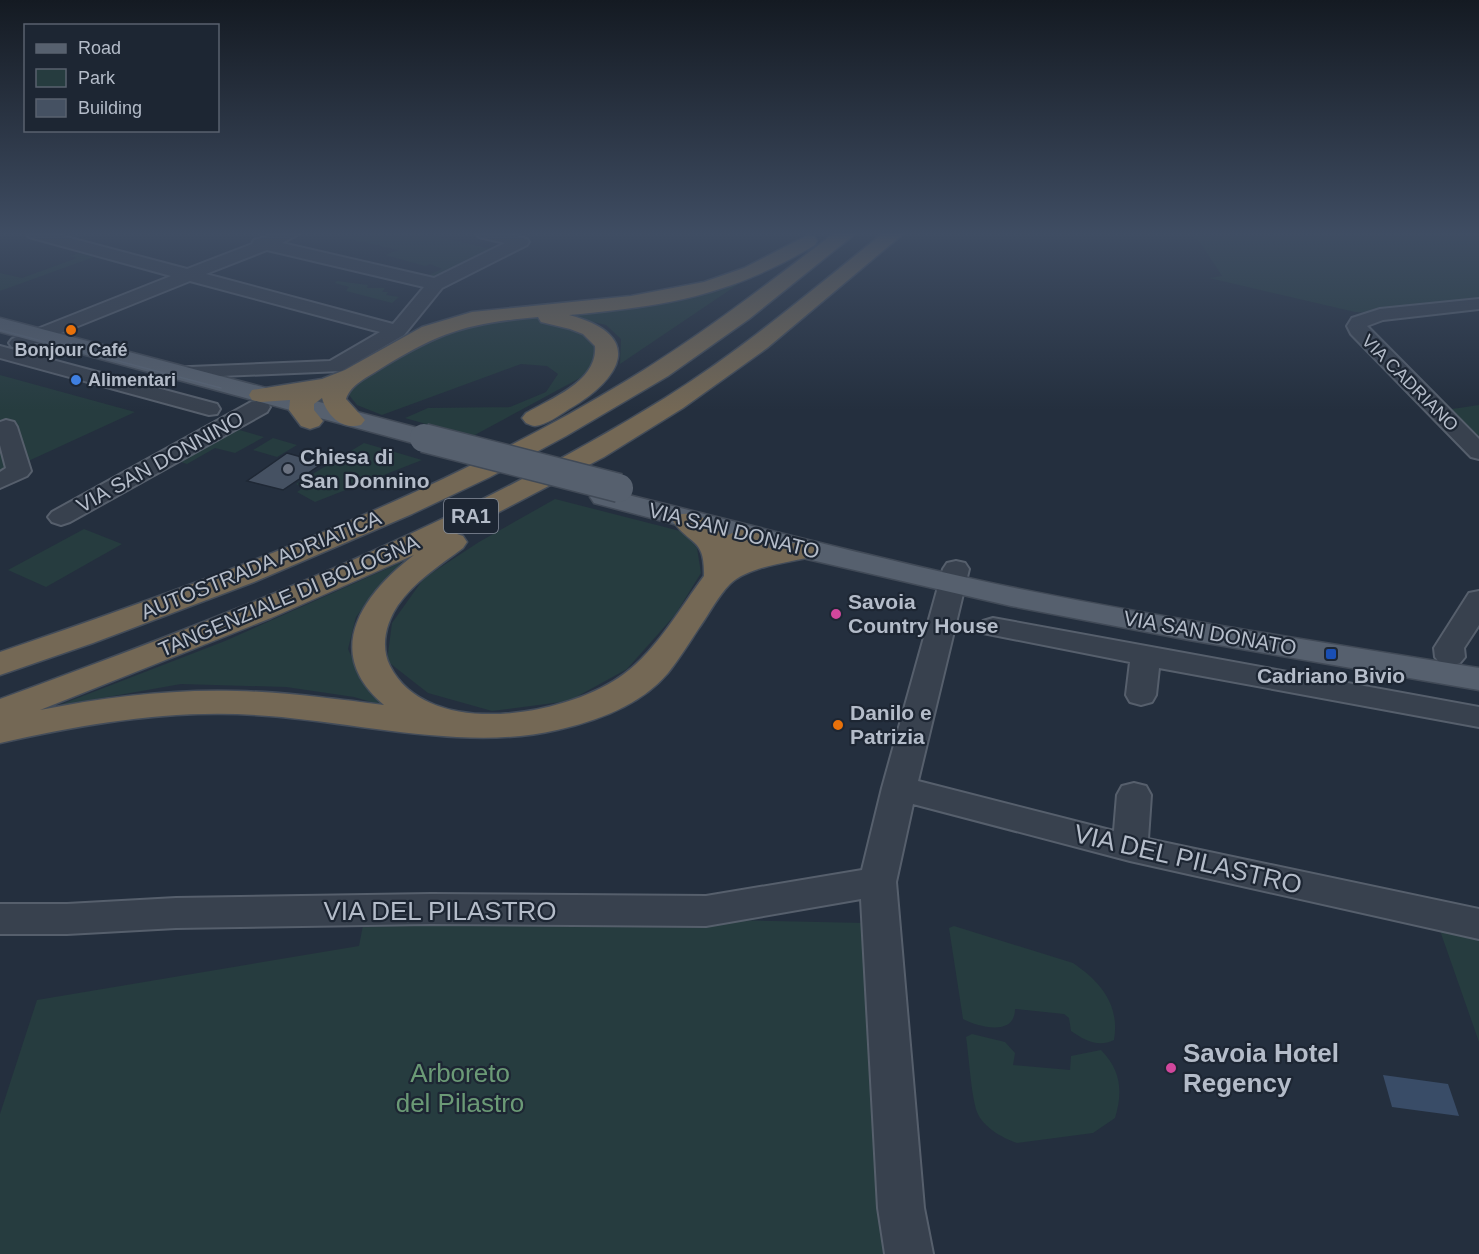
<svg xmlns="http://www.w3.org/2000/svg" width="1479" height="1254" viewBox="0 0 1479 1254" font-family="Helvetica,sans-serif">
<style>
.green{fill:#263c3f}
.water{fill:#394c67}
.building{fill:#455162;stroke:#1f2835;stroke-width:1.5}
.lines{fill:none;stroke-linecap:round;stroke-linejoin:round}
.minor-casing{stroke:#565f6c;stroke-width:4}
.major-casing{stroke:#414a57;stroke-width:3}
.highway-casing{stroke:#434c59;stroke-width:3}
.minor{fill:#38414e;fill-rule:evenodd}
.major{fill:#56606e;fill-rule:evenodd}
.highway{fill:#746855;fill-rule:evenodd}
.tram{stroke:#5a6575;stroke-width:1.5}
.major-bridge-casing{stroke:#414a57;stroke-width:31;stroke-linecap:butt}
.major-bridge{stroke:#56606e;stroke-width:28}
.food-dot{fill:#e8710a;stroke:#1d2633;stroke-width:2}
.shop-dot{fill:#3f7fe0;stroke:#1d2633;stroke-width:2}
.worship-dot{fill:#6b7280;stroke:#1d2633;stroke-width:2}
.hotel-dot{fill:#d1479c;stroke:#1d2633;stroke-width:2}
.transit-dot{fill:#1a4fb4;stroke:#1d2633;stroke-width:2}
.labels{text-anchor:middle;stroke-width:4.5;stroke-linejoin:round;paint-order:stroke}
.far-poi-label{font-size:18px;font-weight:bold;fill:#b4bcc9;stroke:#1d2633}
.far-street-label{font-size:18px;fill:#b4bcc9;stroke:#1d2633}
.shield{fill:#1d2633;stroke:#878f9c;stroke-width:1.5}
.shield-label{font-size:20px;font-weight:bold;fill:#b4bcc9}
.poi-label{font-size:21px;font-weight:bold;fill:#b4bcc9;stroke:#1d2633;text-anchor:start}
.street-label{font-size:21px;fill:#b4bcc9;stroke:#1d2633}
.near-street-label{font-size:26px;fill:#b4bcc9;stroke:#1d2633}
.near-poi-label{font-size:26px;font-weight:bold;fill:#b4bcc9;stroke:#1d2633;text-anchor:start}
.near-park-label{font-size:26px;fill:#6b9a76;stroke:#1d2633}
</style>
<rect width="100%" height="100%" fill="#242f3e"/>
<path class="green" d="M425,234l71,16 -59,30 -13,-3 18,-8 -12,-5 -5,2 -40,-11 13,-5 -66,-15z
M1479,234v72l-92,8 -32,-2 -146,-34 13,-2 -22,-34 -9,-7z
M79,253l15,4 -94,34v-18l22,5 55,-20 -6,-2z
M337,281l31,4 -1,3h18l-3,4h6l-2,3 13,2 -7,6 -46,-12 3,-4 -14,-4z
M743,281l-123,83 1,-25 -15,-14 -52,-12 161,-24z
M504,318h36l54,17 8,17 -11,20 -120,65 -66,-19 23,-10 82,-1 36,-15 12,-18 -11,-8 -26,-2 -139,51 -25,-10 -8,-10 10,-15 68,-42z
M0,375l135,37 -135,62z
M1479,405v35l-28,-28 1,-3z
M236,429l28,8 -29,16 -20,-5 -28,16 -9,-3z
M273,438l24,7 -20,12 -24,-7z
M364,443l58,17 -107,42 -18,-10 6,-4 -7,-4z
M555,499l129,33 13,16 4,25 -26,42 -48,54 -58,32 -77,10 -64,-18 -41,-32 5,-38 32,-45 55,-36z
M84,529l38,15 -76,43 -38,-17z
M402,562l-22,23 -24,32 -8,32 15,32 25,26 -34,-10 -68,-10 -105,-3 -124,22 168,-65z
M364,920h368l132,3 26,331h-890v-140l37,-114 322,-54z
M1437,922l42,9v111z
M954,926l119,37c28,19 47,42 41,77 -16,8 -30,0 -43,-9l-2,-13 -5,-4 -49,-5c0,28 -37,18 -52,10l-14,-91z
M972,1034l33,8 10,11 -2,12 57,5 1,-14 30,-6c20,20 22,42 14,68l-22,15 -76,10c-15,-5 -34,-16 -40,-31 -6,-18 -8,-55 -11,-75z"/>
<path class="water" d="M1383,1075l65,9 11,32 -67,-9z"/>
<path class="building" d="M287,453l36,10 -40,27 -36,-9z"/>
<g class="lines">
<defs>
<path id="minor" d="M27,234h28l132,35 65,-25 2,-4 21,-6h24l-17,9 152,35 71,-35 -26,-6 -2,-3h32l18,5 2,3 -2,3 -85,43 -38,47 -63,36 -168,7 -7,-2 -3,-4 3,-4 164,-7 50,-29 -190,-51 -164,66h-14l-3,-4 3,-4 159,-63 -142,-39zM267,250l157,37 -31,37 -187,-50z
M1479,299v10l-96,11 -16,6 112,113v20l-8,-2 -120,-123 -4,-8 5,-8 28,-9z
M0,346l217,58 3,5 -3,5 -8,1 -209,-57z
M259,401l8,1 3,5 -3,5 -197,110 -9,3 -9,-3 -4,-5 4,-5 199,-110z
M6,420l8,2 3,5 14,44 -4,5 -27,12v-16l6,-4 -6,-23v-23z
M956,561l9,2 4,6 -51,212 196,50 3,-36 5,-9 12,-3 12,3 5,9 -3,44 331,70v30l-349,-78 -217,-57 -17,78 28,326 9,46h-48l-7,-46 -17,-309 -155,27 -275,-2 -255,4 -109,6h-67v-30h67l109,-6 255,-4 275,2 156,-26 20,-82 61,-219 4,-6z
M1479,591v34l-15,23 1,9 -5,6 -10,3 -10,-3 -5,-6 -1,-9 35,-55z
M993,618l486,89v20l-320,-59 -3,27 -4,7 -11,3 -11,-3 -4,-7 4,-33 -147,-29 -4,-6 4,-6z"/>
<path id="major" d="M0,318l433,114 4,6 -4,6 -9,2 -424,-114z
M604,489c135,33 269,69 406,98 155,32 312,55 469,81v22l-290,-50 -178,-34 -204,-47 -213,-56 -4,-6 4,-6z"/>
<path id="highway" d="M833,234h22l-106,85 -81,57 -102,60 -76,41 -78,37 -158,68 -161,61 -93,32v-23c215,-73 431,-153 626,-271 73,-44 140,-96 207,-147z
M882,234h21l-136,114 -84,60 -79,49 -147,77 6,2 4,6 -4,6c-23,17 -49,34 -65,57 -12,18 -18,41 -8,61 38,75 178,50 234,8 32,-23 57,-67 80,-98 1,-39 -14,-30 -31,-55l5,-6c20,-5 34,7 46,22 18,-9 33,-15 46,4l-1,7 36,-7 11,3 4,6 -4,6c-24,6 -68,10 -86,28 -12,12 -21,30 -31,44 -10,15 -20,31 -31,45 -27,32 -71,48 -111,57 -88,21 -198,-7 -288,-14 -91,-8 -180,7 -269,27v-44c229,-84 457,-172 665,-301 77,-48 146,-107 217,-164zM414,555c-51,39 -93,97 -30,150 -49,-6 -98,-13 -147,-14 -66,-2 -132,6 -197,19l231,-92z
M808,235l7,2 2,4 -2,4c-85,51 -149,61 -246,70 76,20 54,63 0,94 -9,6 -23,16 -34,17 -3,0 -6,-2 -9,-3l-4,-5 4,-5c26,-15 72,-32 69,-67l-12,-12 -13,-5 -29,-7 -3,-5c-70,6 -98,15 -158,52 -12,8 -29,15 -34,30l19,21 -4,5c-19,5 -34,-9 -39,-27l-8,6v6l9,11 -4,5 -9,3 -9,-3 -12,-16 1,-10 -29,2 -9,-2 -3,-5 3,-5 70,-11 23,-9 77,-43 50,-15 159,-16 73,-14 40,-14z"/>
</defs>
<use href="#minor" class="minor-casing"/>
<use href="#major" class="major-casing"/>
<use href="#highway" class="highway-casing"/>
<use href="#minor" class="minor"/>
<use href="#major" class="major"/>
<use href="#highway" class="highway"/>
<path class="tram" d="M0,330l221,58"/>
<defs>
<path id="major-bridge" d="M424,438l195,50"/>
</defs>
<use href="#major-bridge" class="major-bridge-casing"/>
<use href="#major-bridge" class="major-bridge"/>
</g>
<linearGradient id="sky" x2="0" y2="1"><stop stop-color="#141a22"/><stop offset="0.57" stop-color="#3f4d63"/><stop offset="1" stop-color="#3f4d63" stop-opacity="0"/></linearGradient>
<rect width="1479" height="410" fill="url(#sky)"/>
<g class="food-dot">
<circle cx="71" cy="330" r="6"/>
<circle cx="838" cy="725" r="6"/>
</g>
<circle class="shop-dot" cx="76" cy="380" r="6"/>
<circle class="worship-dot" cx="288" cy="469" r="6"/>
<g class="hotel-dot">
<circle cx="836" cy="614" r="6"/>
<circle cx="1171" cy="1068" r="6"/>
</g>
<rect class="transit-dot" x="1325" y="648" width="12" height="12" rx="3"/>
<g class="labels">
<g class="far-poi-label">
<text x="71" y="356">Bonjour Café</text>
<text x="88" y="386" text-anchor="start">Alimentari</text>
</g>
<g class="far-street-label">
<text transform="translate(1410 383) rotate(45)" y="6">VIA CADRIANO</text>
</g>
<rect class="shield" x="444" y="499" width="54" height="34" rx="4.5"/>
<g class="shield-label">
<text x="471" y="523">RA1</text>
</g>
<g class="poi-label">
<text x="300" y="464">Chiesa di<tspan x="300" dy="24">San Donnino</tspan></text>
<text x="848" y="609">Savoia<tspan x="848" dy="24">Country House</tspan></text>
<text x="1331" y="683" text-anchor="middle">Cadriano Bivio</text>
<text x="850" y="720">Danilo e<tspan x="850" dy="24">Patrizia</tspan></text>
</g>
<g class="street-label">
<text transform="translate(160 462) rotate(-29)" y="7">VIA SAN DONNINO</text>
<text transform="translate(734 531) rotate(14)" y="7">VIA SAN DONATO</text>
<text transform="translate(261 565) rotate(-22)" y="7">AUTOSTRADA ADRIATICA</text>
<text transform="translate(289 596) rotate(-23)" y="7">TANGENZIALE DI BOLOGNA</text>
<text transform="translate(1210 633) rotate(10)" y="7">VIA SAN DONATO</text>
</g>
<g class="near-street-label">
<text transform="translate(1188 859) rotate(13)" y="9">VIA DEL PILASTRO</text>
<text x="440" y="920">VIA DEL PILASTRO</text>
</g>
<g class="near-poi-label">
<text x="1183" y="1062">Savoia Hotel<tspan x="1183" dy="30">Regency</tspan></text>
</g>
<g class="near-park-label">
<text x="460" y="1082">Arboreto<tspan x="460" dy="30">del Pilastro</tspan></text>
</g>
</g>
<rect x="24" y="24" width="195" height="108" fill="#1d2633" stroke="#59626f" stroke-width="1.5"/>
<rect x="36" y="44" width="30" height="9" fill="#56606e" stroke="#59626f" stroke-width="1.5"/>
<text x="78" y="54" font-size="18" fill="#b4bcc9">Road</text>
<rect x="36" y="69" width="30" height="18" fill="#263c3f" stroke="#59626f" stroke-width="1.5"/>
<text x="78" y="84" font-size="18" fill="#b4bcc9">Park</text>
<rect x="36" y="99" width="30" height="18" fill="#455162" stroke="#59626f" stroke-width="1.5"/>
<text x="78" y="114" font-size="18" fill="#b4bcc9">Building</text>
</svg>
